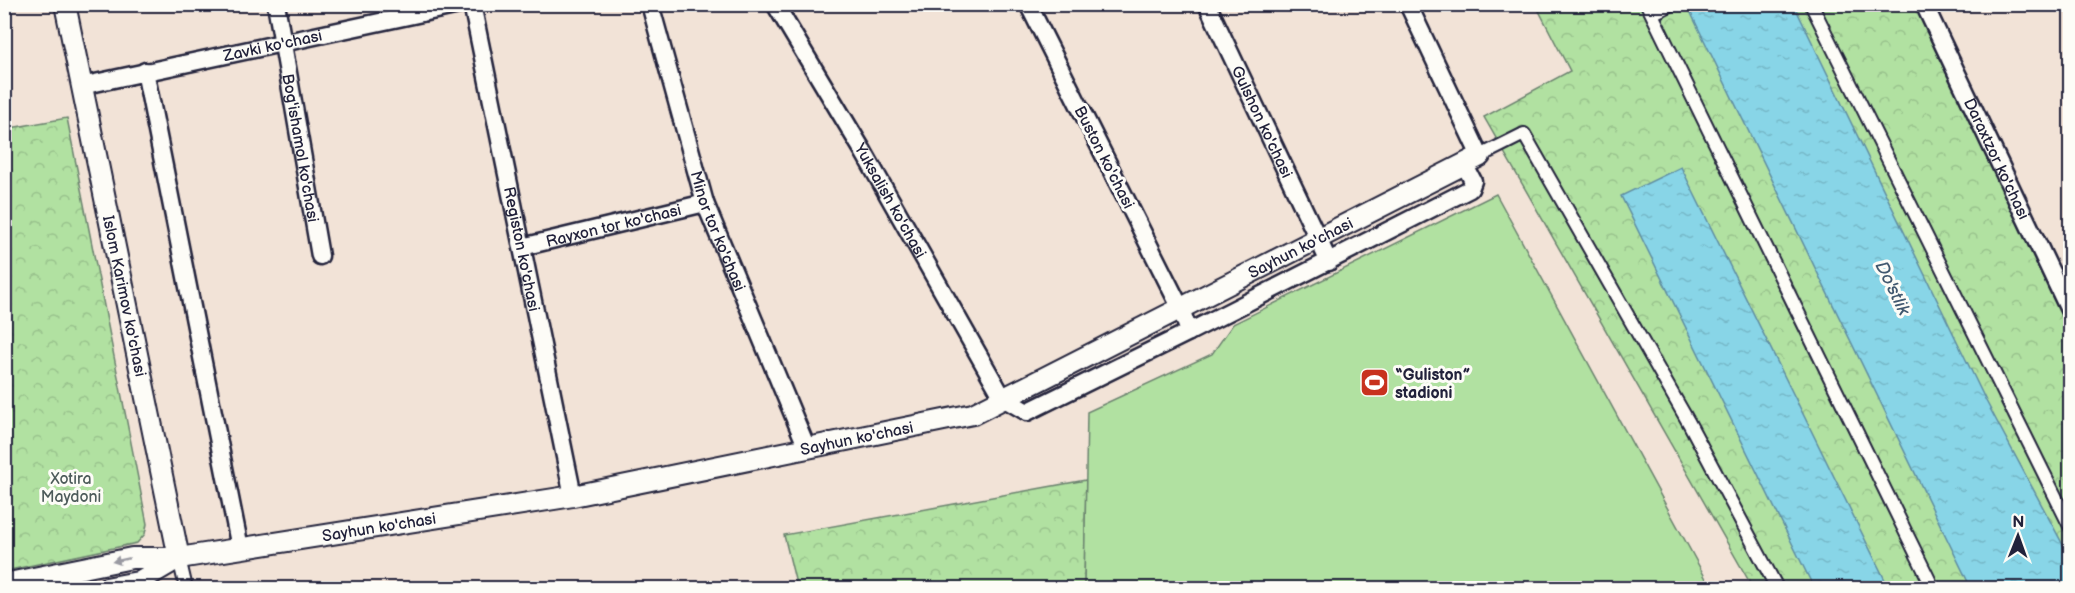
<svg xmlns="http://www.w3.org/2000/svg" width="2075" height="593" viewBox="0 0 2075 593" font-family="'Balsamiq Sans',sans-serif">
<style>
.park{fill:url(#park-crowns);stroke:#6a826e;stroke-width:1.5}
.pitch{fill:#b1e1a1;stroke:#6a826e;stroke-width:1.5}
.water{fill:url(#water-ripples);stroke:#5f8da2;stroke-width:1.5}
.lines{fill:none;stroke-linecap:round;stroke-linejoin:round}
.pedestrian-casing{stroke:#22223b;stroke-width:16}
.minor-casing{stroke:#22223b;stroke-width:21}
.tertiary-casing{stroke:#22223b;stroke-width:24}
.pedestrian{stroke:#fdfcf7;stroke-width:12}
.minor{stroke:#fdfcf7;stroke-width:16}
.tertiary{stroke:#fdfcf7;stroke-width:20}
.oneway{fill:#9a9aa2}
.labels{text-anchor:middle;stroke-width:6;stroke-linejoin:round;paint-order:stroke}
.street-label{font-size:16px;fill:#22223b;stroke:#fdfcf7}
.poi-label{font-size:16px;font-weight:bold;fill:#22223b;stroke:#fdfcf7;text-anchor:start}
.park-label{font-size:16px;fill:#4d5b5a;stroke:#fdfcf7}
.water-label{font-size:18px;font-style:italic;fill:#41586f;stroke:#fdfcf7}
</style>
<defs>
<pattern id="park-crowns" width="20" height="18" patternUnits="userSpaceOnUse" patternTransform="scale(1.5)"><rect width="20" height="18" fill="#b1e1a1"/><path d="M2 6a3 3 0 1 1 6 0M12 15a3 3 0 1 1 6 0" fill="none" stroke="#98c18c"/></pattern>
<pattern id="water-ripples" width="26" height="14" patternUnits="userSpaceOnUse" patternTransform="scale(1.5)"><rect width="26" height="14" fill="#88d5e7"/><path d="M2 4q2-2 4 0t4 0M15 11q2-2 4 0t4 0" fill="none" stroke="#75b7c7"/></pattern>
</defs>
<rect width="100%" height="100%" fill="#f2e3d7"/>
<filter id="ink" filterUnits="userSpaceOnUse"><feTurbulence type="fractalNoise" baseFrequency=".0167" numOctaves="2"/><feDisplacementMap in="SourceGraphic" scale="12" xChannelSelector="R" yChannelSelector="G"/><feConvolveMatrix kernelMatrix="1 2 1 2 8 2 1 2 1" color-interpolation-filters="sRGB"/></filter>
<g filter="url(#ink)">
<path class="park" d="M1536,5h384l150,307v276h-317l-269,-471 86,-46z
M67,118l80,406 -2,10 -8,9 -132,28v-442z
M1086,480l-2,108h-287l-13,-53z"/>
<path class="pitch" d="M1496,194l215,394h-627l3,-176 125,-58 21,-30z"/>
<path class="water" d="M1687,5h107l192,396 84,157v30h-99z
M1681,167l208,421h-75l-193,-392z"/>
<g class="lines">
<defs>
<path id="pedestrian" d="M1647,4l286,584
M1811,4l259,522
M1652,14l20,-10
M1480,156l44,-22 165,289 88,165
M179,558l7,30"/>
<g id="minor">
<path id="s1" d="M276,4l44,252"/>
<path id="s2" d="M472,4l101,492"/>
<path id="s3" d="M650,4l55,199 102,245"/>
<path id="s4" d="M775,4l88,147 140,247 24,14 162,-80 -8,-23 -153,-305"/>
<path id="s5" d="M1207,4l122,258"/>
<path d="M1408,4l72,152"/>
<path id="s6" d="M1924,4l146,308"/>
<path d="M145,71l95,477"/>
<path id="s7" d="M81,86l383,-82"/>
<path id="s8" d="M522,247l183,-44"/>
<path d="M1189,332l281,-143 3,-8 -9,-17"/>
</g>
<g id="tertiary">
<path id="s9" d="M65,4l114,554"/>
<path id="s10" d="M4,584l128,-26h47l394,-62 400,-82 507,-258"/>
<path d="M106,588l32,-6 39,-23"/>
</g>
</defs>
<use href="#pedestrian" class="pedestrian-casing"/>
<use href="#minor" class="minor-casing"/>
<use href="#tertiary" class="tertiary-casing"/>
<use href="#pedestrian" class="pedestrian"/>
<use href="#minor" class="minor"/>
<use href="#tertiary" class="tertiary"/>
</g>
<defs><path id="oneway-solid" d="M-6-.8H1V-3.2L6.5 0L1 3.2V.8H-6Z" transform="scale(1.5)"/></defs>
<use class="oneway" href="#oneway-solid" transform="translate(121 560) rotate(168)"/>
</g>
<defs>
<symbol id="stadium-square" viewBox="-11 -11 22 22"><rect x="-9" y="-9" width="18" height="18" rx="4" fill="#c8321e" stroke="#fdfcf7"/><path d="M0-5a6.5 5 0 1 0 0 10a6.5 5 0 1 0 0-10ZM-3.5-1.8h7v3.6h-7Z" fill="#fff"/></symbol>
</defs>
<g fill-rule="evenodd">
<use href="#stadium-square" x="1358" y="366" width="33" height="33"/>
</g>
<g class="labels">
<g class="street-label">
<text dy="6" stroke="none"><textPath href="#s7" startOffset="196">Zavki ko'chasi</textPath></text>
<text dy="6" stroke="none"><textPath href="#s5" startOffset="130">Gulshon ko'chasi</textPath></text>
<text dy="6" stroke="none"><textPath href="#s1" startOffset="146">Bog'ishamol ko'chasi</textPath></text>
<text transform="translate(1105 157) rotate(63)" y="6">Buston ko'chasi</text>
<text dy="6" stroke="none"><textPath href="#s6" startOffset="171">Daraxtzor ko'chasi</textPath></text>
<text dy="6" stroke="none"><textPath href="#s4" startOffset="228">Yuksalish ko'chasi</textPath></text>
<text dy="6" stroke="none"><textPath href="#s8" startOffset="94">Rayxon tor ko'chasi</textPath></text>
<text dy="6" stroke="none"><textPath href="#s3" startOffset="237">Minor tor ko'chasi</textPath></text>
<text dy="6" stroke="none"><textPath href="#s10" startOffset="1352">Sayhun ko'chasi</textPath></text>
<text dy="6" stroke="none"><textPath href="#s2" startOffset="250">Registon ko'chasi</textPath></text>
<text dy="6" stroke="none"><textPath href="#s9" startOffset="298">Islom Karimov ko'chasi</textPath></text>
<text dy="6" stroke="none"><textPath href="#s10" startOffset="866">Sayhun ko'chasi</textPath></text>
<text dy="6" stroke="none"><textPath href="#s10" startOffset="380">Sayhun ko'chasi</textPath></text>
</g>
<g class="poi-label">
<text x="1395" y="380">“Guliston”<tspan x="1395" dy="18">stadioni</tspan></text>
</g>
<g class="park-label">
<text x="71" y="484">Xotira<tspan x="71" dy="18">Maydoni</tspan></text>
</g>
<g class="water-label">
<text transform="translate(1893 288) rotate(64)" y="6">Do'stlik</text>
</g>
</g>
<rect width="2075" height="593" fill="none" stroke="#fdfcf7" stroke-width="24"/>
<rect x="12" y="12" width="2051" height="569" fill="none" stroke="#22223b" stroke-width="2" filter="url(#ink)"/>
<g transform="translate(2018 536) rotate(1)" stroke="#fdfcf7" stroke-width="4.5" paint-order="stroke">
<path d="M0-4.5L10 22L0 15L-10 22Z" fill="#22223b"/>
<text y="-9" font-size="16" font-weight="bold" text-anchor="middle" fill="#22223b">N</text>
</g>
</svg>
